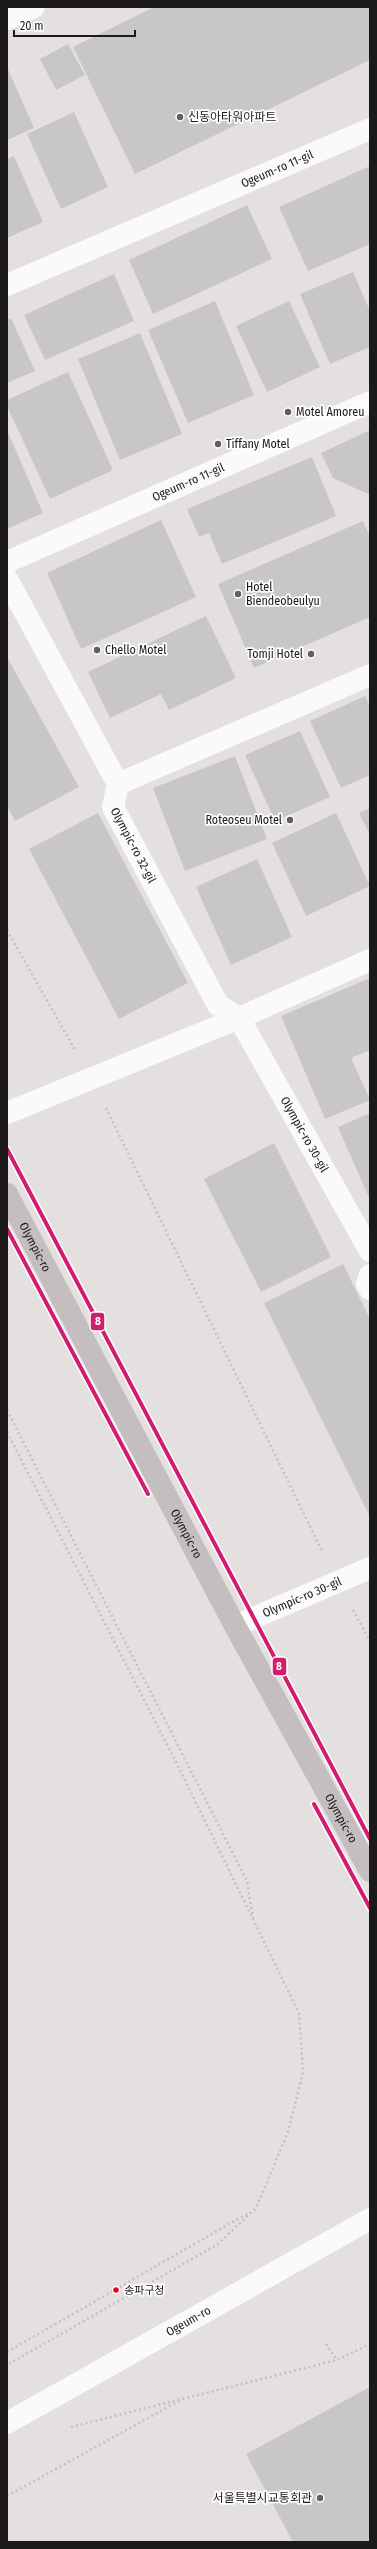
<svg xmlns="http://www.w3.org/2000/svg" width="377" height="2549" viewBox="0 0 377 2549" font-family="'Fira Sans Condensed','Noto Sans KR',sans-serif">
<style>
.building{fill:#c9c7c6}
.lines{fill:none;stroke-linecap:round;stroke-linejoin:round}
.path{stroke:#c3c1c1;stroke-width:2.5;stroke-dasharray:2 3;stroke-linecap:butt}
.minor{stroke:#fbfafa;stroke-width:22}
.tertiary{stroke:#fbfafa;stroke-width:22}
.secondary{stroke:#fbfafa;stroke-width:22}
.primary{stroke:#c5bec0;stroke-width:22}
.metro-1-casing{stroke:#fff;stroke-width:7}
.metro-1{stroke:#d11d70;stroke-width:4}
.poi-dot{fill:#625f5e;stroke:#fff;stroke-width:1.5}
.bus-dot{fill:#e4002b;stroke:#fff;stroke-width:1.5}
.labels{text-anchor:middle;stroke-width:3.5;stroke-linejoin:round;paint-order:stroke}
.bus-label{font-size:11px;fill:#1c1919;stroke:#fff;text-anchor:start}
.poi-label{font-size:12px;fill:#1c1919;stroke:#fff;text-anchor:start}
.street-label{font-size:12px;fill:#1c1919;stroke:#fff}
.line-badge{stroke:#fff;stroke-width:1.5}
.badge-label{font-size:11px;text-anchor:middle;font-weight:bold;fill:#fff}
</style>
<rect width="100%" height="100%" fill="#e4e0df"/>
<path class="building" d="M154,7h216v53l-235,114 -62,-127z
M68,44l17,31 -29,15 -16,-31z
M7,67l27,61 -27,12z
M74,112l34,75 -47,22 -34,-75z
M14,156l29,66 -36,16v-79z
M370,166v78l-62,27 -29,-64z
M247,205l25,54 -119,55 -24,-54z
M353,272l17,39v36l-40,17 -30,-70z
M114,274l20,47 -89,39 -21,-45z
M215,301l39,94 -66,28 -40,-93z
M289,301l31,66 -53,25 -31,-66z
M11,318l24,53 -28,12v-63z
M140,333l42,101 -62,26 -42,-101z
M68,372l45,98 -63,29 -43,-93v-6z
M7,430l36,83 -36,16z
M370,430v65l-37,-17 -12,-25z
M312,457l24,59 -114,48 -13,-31 -10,4 -12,-28z
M161,520l35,77 -115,52 -34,-76z
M363,521l7,16v80l-116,51 -36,-84z
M206,616l30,62 -67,32 -8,-16 -51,24 -22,-46z
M7,657l72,130 -64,34 -8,-15z
M365,696l5,10v69l-29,13 -31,-67z
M300,731l30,66 -55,24 -30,-66z
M235,756l32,83 -82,32 -32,-83z
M370,808v27l-11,-22z
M98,813l90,170 -69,36 -90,-170z
M336,813l34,73 -64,30 -34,-73z
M257,859l35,78 -61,28 -35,-78z
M370,978v72l-19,8 19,42 -45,19 -44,-103z
M370,1113v87l-32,-73z
M274,1143l57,114 -70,35 -57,-113z
M343,1264l27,55v198l-106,-214z
M370,2387v155h-77l-47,-88z"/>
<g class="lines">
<path class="path" d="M7,930l68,120
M106,1108l217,445
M7,1410l240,471 6,37
M7,1432l172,336 120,245 4,59 -15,60 -32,76 -38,36 -211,121
M353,1610l17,31
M326,2344l11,16 33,-16
M7,2352l243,-140
M71,2427l266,-67
M7,2496l179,-99"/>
<g class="minor">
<path d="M7,19l27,-12"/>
<path id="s1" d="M7,285l363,-156"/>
<path id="s2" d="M7,562l363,-160"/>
<path id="s3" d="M7,579l111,205 -5,23 105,198 21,13 131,233"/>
<path d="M118,784l252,-109"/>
<path d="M370,1275l-3,9 3,5"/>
<path id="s4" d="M235,1626l135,-58"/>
</g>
<path class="tertiary" d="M7,1113l232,-95 131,-58"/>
<path class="secondary" id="s5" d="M7,2423l363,-204"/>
<path class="primary" id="s6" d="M7,1194l228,432 135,245"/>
<defs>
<path id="metro-1" d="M7,1149l363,690
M7,1229l141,265
M314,1804l56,104"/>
</defs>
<use href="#metro-1" class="metro-1-casing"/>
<use href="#metro-1" class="metro-1"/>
</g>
<g class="poi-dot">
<circle cx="180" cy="117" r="4"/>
<circle cx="288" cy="412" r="4"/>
<circle cx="218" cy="444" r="4"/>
<circle cx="238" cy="594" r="4"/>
<circle cx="97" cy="650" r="4"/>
<circle cx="311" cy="654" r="4"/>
<circle cx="290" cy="820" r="4"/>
<circle cx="320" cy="2498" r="4"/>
</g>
<circle class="bus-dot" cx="116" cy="2290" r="3.5"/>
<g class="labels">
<g class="bus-label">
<text x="124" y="2294">송파구청</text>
</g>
<g class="poi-label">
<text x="188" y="121">신동아타워아파트</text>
<text x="296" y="416">Motel Amoreu</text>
<text x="226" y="448">Tiffany Motel</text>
<text x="246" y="591">Hotel<tspan x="246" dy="14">Biendeobeulyu</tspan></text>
<text x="105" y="654">Chello Motel</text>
<text x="303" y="658" text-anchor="end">Tomji Hotel</text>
<text x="282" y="824" text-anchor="end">Roteoseu Motel</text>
<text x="312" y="2502" text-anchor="end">서울특별시교통회관</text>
</g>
<g class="street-label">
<text dy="4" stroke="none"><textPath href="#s1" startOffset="294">Ogeum-ro 11-gil</textPath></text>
<text dy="4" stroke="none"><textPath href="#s2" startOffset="198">Ogeum-ro 11-gil</textPath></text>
<text dy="4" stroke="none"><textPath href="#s3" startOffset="300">Olympic-ro 32-gil</textPath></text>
<text dy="4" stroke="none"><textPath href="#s3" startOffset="639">Olympic-ro 30-gil</textPath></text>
<text dy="4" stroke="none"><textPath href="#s6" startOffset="60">Olympic-ro</textPath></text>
<text dy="4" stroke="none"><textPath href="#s6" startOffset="384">Olympic-ro</textPath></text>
<text dy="4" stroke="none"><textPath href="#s4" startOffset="73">Olympic-ro 30-gil</textPath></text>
<text dy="4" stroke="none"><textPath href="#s6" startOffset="708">Olympic-ro</textPath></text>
<text dy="4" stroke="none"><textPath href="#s5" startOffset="208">Ogeum-ro</textPath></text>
</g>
</g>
<g class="line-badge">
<rect x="90" y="1312" width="15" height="19" rx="4" fill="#d11d70"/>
<rect x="272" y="1657" width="15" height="19" rx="4" fill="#d11d70"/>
</g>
<g class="badge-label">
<text x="98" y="1325">8</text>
<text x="279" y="1670">8</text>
</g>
<rect width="377" height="2549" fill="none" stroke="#1c1919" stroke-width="16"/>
<path d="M14 30v6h121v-6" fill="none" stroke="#1c1919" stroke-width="2"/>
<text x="20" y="30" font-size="12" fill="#1c1919" stroke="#ffffff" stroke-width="3" paint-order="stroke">20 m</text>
</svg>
